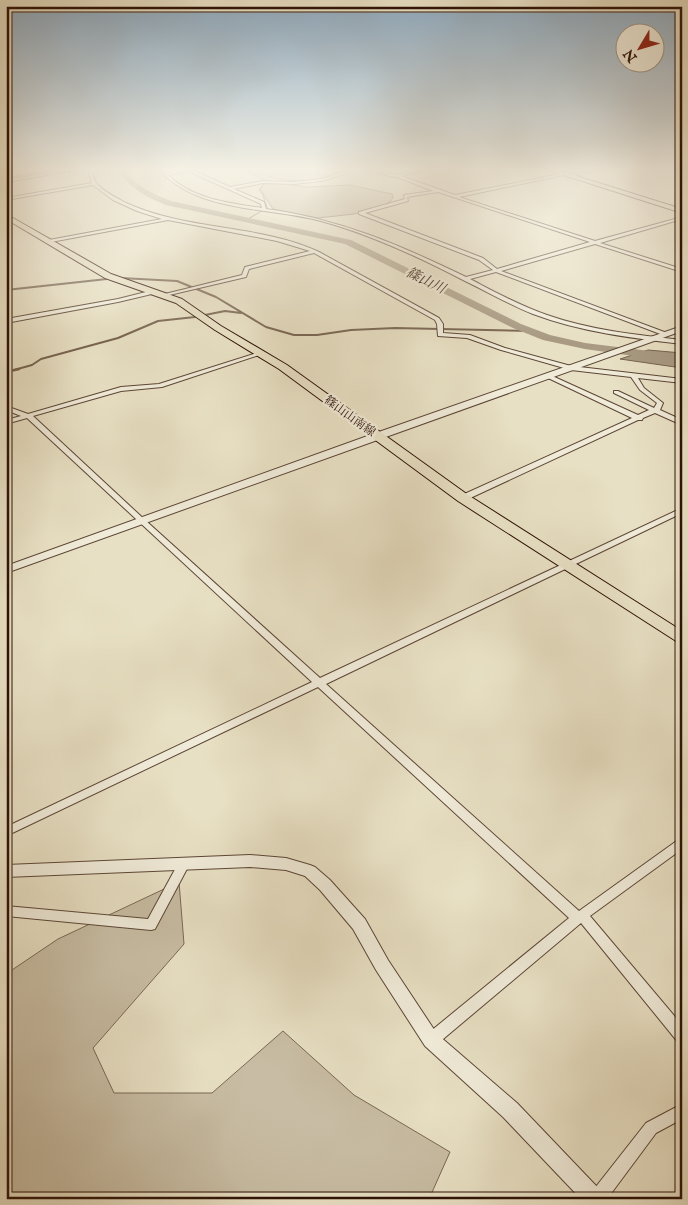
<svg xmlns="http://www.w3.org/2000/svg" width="688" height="1205" viewBox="0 0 688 1205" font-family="'IM FELL English','Noto Serif JP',serif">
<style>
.green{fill:#c8bda4;stroke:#7a6855}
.water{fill:#a89a83;stroke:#776451}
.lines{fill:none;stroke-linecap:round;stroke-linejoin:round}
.stream-far2{stroke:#776451;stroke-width:1}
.stream-far1{stroke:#776451;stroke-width:2}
.stream{stroke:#776451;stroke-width:2.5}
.river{fill:#a89a83;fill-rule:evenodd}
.minor-casing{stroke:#5c4636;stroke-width:2}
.tertiary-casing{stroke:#5c4636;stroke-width:2}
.primary-casing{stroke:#2d1206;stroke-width:2}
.minor{fill:#f0ebd9;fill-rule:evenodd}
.tertiary{fill:#f0ebd9;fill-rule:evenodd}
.primary{fill:#e8e0c4;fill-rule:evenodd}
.labels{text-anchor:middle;stroke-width:4.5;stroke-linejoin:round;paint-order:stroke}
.far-street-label{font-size:12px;fill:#2d1206;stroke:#f0ebd9}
.far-water-label{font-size:14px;font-style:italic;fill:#5e4838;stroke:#f0ebd9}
</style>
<rect width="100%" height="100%" fill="#e8e0c4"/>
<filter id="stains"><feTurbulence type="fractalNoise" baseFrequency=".004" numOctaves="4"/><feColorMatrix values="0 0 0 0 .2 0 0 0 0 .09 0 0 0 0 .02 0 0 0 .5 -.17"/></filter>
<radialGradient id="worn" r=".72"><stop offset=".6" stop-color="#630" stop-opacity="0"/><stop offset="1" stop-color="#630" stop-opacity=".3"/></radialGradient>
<path class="green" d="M245,170h94c-17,22 -71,7 -94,0z
M273,182l33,5 44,-2 42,9 1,3 -2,4 -10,6 -27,7 -36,4 -45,-9 -13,-20 5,-6z
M179,882l5,62 -91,104 21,45h98l71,-62 71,64 96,57 -21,47h-423v-225l52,-35z"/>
<path class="water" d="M648,350l34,3v15l-62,-9z"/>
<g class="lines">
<path class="stream-far2" d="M243,170l22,10
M6,178l47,-8
M246,220l21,-12 -4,-13 -4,-5 5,-7"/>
<path class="stream-far1" d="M121,278l56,3 39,16 50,30 28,8h23l34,-5 44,-2 135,3
M6,290l101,-11
M14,370l18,-5 9,-6 77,-21 40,-17 37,-4 30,-6 16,2"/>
<path class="stream" d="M6,372l13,-3"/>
<path class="river" d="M117,170h8c11,16 28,24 46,31l180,39 170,84 29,11 35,8 97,12v8l-97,-14 -42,-9 -30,-12 -168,-84 -179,-39c-20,-8 -36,-17 -49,-35z"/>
<defs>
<path id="minor" d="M68,170h9l-71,12v-2z
M88,170h4c1,4 2,11 5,14 7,8 20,14 29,19 61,28 133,21 193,49l120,66 4,6v9l27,2 35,13 66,18 111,13v4l-44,-5 6,10 19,15 -3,7 22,10v5l-27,-12 -12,5 -1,2h-4l-172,80h-6l-1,-2 1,-2 172,-78 -86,-41v-2h4l88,40 11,-5 -35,-17v-2h4l36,17 3,-5 -17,-13 -9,-13 -60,-7 -70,-20 -34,-12 -29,-2 -1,-12 -2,-4 -121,-67 -65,16 -3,8 -81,19v-2l77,-19 3,-8 65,-16 -33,-10 -109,-21 -117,22 -2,-1v-1l113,-21 -25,-8 -24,-11 -20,-15 -87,15v-2l86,-15z
M159,170h4l3,3 26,-3 38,17 33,-6 31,1 28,-3 27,-9h6l-33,11 -28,3 -31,-1 -29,6 30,13 2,7c74,10 134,36 200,68l27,-7 -14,-10 -120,-46v-2l46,-13 -1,-4 29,-4 -36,-14h-4l-22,-7h6l17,5 33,-5 -26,6 54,19 110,-22 -1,2 -105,22 136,44 87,-24v2l-82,24 82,26v3l-87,-28 -94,27 166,62v2h-4l-167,-63 -26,7c25,13 50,27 77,36 43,15 89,20 135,25v4c-51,-6 -101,-12 -149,-30 -23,-9 -45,-22 -68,-33 -46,-24 -93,-46 -144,-60 -53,-14 -122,-8 -162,-51zM188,171l73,33 1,4c-33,-5 -70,-9 -94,-33zM438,192l152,50 -93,27 -14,-11 -118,-45 43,-12 -1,-4z
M590,170h6l-27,7 -2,-1z
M154,290l3,2 -1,1 -38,9 -112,21v-4l112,-20z
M260,352l5,1 -103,34 -41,4 -88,25 112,104 175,158 362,-170v5l-356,171 253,227 99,-71 4,-1v10l-92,67 92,109v17l-5,-1 -96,-118 -145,122 -5,2 -5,-2 -2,-5 2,-5 143,-117 -251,-231 -312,149v-9l306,-145 -285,-264 -21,6v-4l15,-4 -15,-6v-4l22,8 93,-27 38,-3z
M183,860l4,2 2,3 -34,64 -4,1 -145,-14v-10l142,13 31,-57z
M682,1104v15l-26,14 -49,66h-18l2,-6 55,-70z"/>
<path id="tertiary" d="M682,326v5l-676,242v-7l367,-132z
M250,855l36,3 24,7 5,2 15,13 35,39 23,41 49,74 80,69 85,89 3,7h-24l-78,-82 -78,-71 -49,-76 -23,-41 -33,-39 -15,-14 -19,-6 -36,-3 -244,10v-12z"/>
<path id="primary" d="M548,170h9l125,39v4z
M6,214l105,60 71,25 39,27 66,39 181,130 214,136v12l-6,-2 -218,-140 -179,-132 -64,-39 -39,-27 -71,-25 -99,-59z"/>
</defs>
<use href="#minor" class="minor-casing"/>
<use href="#tertiary" class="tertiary-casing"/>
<use href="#primary" class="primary-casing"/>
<use href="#minor" class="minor"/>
<use href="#tertiary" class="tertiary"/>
<use href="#primary" class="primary"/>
</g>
<linearGradient id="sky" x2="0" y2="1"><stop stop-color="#8eaac0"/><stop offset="0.5" stop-color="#f5f1e4"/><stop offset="1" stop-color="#f5f1e4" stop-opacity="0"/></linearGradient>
<rect width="688" height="339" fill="url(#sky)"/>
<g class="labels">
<g class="far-street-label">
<text transform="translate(350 416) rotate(36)" y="4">篠山山南線</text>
</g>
<g class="far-water-label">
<text transform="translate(426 280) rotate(26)" y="5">篠山川</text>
</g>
</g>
<rect width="688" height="1205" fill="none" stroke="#e8e0c4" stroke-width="25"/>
<rect x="8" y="8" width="673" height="1190" fill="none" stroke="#2d1206" stroke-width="2.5"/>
<rect x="12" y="12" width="663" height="1180" fill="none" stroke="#2d1206"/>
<g transform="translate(640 48) rotate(232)"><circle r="24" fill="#f0ebd9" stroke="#a29485"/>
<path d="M0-4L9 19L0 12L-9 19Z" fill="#8f2418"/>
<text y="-8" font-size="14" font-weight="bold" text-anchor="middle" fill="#2d1206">N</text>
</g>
<rect width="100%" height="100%" filter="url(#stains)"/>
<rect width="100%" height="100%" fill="url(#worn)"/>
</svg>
